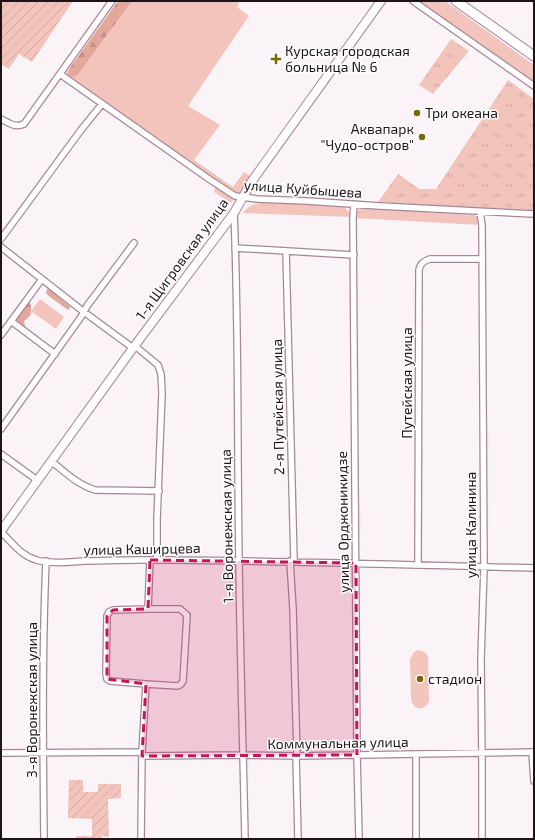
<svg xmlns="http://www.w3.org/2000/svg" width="535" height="840" viewBox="0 0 535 840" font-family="'Exo 2',sans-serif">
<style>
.grass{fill:#f3c4bb}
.forest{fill:url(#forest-firs)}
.park{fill:url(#park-tufts)}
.garden{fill:url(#garden-furrows)}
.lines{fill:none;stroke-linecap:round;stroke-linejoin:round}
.street-casing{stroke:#a78698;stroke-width:8}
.secondary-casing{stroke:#a78698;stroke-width:10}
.primary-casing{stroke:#a78698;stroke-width:11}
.street{stroke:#fff;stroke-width:5.5}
.secondary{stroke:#fff;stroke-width:8}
.primary{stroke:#fff;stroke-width:9}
.marked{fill:#c2185b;fill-opacity:0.2;stroke:#c2185b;stroke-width:3;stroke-dasharray:8 5;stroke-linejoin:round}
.poi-dot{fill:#786a02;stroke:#fff;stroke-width:1.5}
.labels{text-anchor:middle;stroke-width:3;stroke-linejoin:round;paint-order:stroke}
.poi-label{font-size:14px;fill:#1f131a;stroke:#fff;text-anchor:start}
.street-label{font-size:14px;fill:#1f131a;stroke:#fff}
</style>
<defs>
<pattern id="forest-firs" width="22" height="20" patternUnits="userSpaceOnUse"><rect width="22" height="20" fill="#e4a79c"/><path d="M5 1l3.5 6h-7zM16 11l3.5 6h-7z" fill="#c38f86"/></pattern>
<pattern id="park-tufts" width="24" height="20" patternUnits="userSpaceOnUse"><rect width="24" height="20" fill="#f3c4bb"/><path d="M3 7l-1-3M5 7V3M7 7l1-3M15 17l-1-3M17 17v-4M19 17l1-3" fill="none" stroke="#d0a8a0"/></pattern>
<pattern id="garden-furrows" width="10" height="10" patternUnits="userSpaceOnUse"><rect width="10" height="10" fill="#f3c4bb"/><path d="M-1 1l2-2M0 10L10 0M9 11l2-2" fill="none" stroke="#d0a8a0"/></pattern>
</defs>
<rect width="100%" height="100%" fill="#faf3f7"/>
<path class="grass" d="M132,1h108l-3,6 12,9 -34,50 -27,40 32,19 -26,35 39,27 11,-15 6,4 1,1 -9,15 -5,2 -3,-1 -42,-30 -127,-88 4,-6 -1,4 9,3z
M419,1h26l89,64v17z
M216,186l8,5 9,8 -1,4 -18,-11z
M261,203l36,1 47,3 6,6 1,4 -108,-4c5,-7 10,-9 18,-10z
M361,208l113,7 5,3 1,7 -125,-7 2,-7z
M40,299l24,18 -8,12 -25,-18z
M418,650l7,2 3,5 1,45c-6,9 -15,9 -18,-3l-1,-40 4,-7z"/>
<path class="forest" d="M118,1h14l-55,75 -3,1 -4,-1 -2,-3 1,-4z
M47,289l3,1 19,16 1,2 -2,2 -18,-13 -4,-4z
M27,302l3,1 1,2c0,10 1,10 -7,16l1,5 -3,3 -8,-6v-4z"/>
<path class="park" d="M451,39l18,12 -36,43 -14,-9z
M508,80l26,19v112l-156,-9 20,-28 21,15h17z"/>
<path class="garden" d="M1,1h72l-41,61 -13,-8 -10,15 -8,-5z
M69,780h14v12h15v-8h23v14l-13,1 1,38 -7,-1v3h-26v-3h16v-17l-24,-1z"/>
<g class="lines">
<defs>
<path id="street" d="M413,1l121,85
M60,74l149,105 26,17 22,3 50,2 73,5 154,8
M1,119c8,4 14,9 23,5l88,-123
M354,204l-1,14 4,537 2,84
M480,212l2,13 2,342 -3,92 1,106v74
M234,213c5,115 3,231 5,346 1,93 4,187 6,280
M1,239l80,-109 21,-26
M1,247l83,65 49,36
M235,248l119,7
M286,251l8,310
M11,321l44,33
M1,335l41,-56
M135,346l23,19 3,9 1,19 -5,127v40
M1,429l80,-112 6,-11 47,-63
M1,454l36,26
M51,461c14,11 27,24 44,29l64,1
M1,532c11,10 19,23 35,28 15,4 32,2 48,1 30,0 60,-2 90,-1 120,1 240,5 360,8
M290,561l3,48 4,147
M418,565l1,-295c1,-6 4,-9 11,-11h52
M146,684l32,2 3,-2 2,-3 4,-66 -7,-6h-32l2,-49
M532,752l2,29
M1,753l141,-1
M142,756l101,-1 54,1 237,-4
M296,756l2,83
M44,839c-1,-93 -2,-185 2,-278
M141,839l1,-87 4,-68 -36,-3 -3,-2 -1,-5 1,-58 2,-4 4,-2 35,-1
M416,839v-85"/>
<path id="secondary" d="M1,531l132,-183 101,-135 18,-32 129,-180"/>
<path id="primary" d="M456,1l78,55"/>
</defs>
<use href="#street" class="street-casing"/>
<use href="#secondary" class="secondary-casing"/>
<use href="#primary" class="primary-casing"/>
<use href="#street" class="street"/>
<use href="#secondary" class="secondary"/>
<use href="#primary" class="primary"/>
</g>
<path class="marked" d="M150,560l206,3 1,192 -215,1 4,-72 -39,-5v-63l6,-6 35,-1z"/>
<g class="poi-dot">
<path d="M274 53h4v4h4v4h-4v4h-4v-4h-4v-4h4z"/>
<circle cx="417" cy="113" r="4"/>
<circle cx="422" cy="137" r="4"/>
<circle cx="420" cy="679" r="4"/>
</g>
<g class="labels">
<g class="poi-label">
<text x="285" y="56">Курская городская<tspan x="285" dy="16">больница № 6</tspan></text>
<text x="425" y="118">Три океана</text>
<text x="414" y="134" text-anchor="end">Аквапарк<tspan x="414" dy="16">"Чудо-остров"</tspan></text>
<text x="428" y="684">стадион</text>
</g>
<g class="street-label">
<text transform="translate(303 189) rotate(4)" y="5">улица Куйбышева</text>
<text transform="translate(182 259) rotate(-54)" y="5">1-я Щигровская улица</text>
<text transform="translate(407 383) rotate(-90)" y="5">Путейская улица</text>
<text transform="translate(278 407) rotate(-91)" y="5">2-я Путейская улица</text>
<text transform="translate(343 522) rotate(-91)" y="5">улица Орджоникидзе</text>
<text transform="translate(471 525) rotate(-90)" y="5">улица Калинина</text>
<text transform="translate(227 526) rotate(-91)" y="5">1-я Воронежская улица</text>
<text transform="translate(142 549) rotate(-1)" y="5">улица Каширцева</text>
<text transform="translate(32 700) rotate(-90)" y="5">3-я Воронежская улица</text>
<text transform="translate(338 743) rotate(-1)" y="5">Коммунальная улица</text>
</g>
</g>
<rect width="535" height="840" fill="none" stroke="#1f131a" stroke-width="4"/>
</svg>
